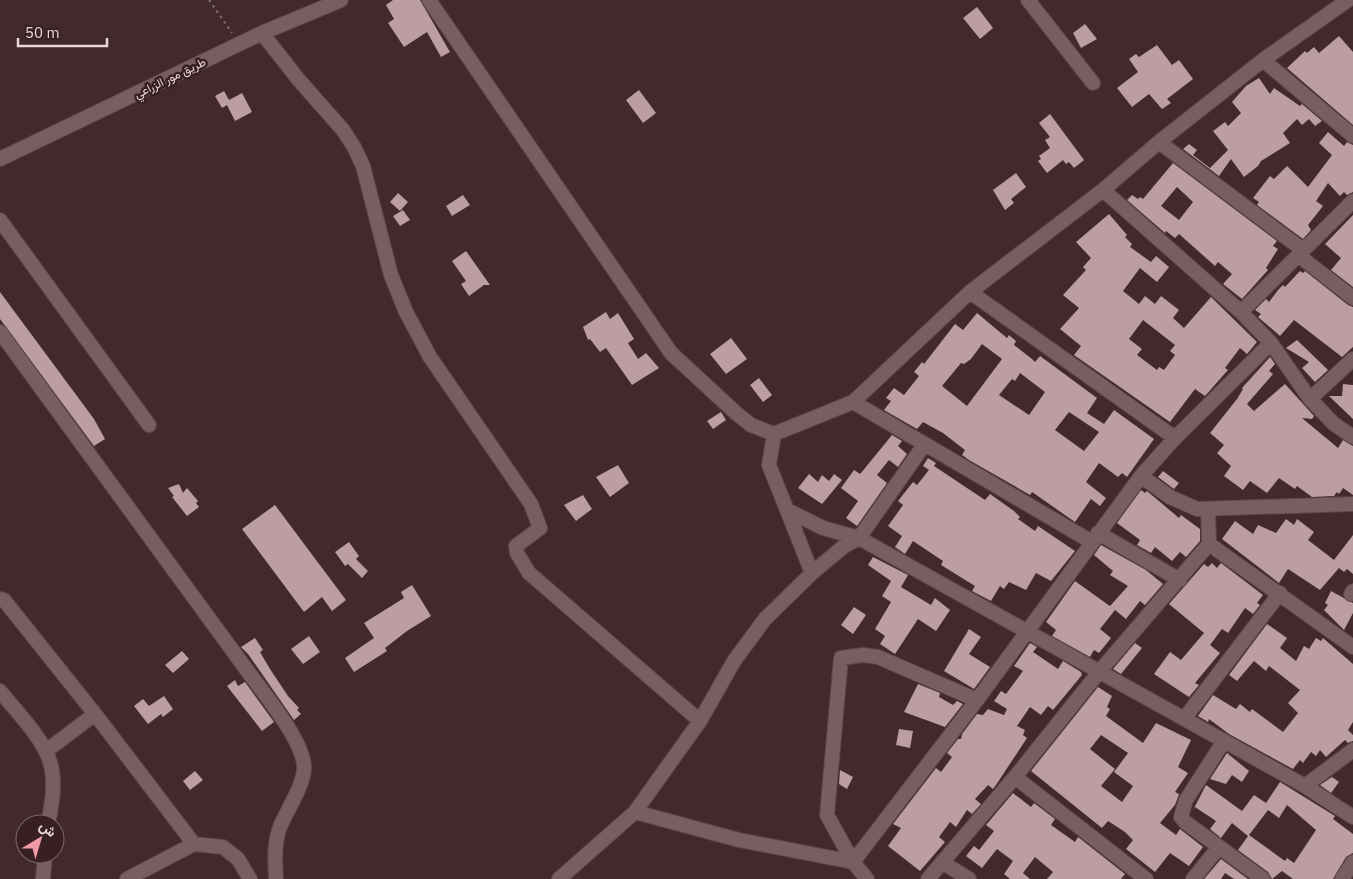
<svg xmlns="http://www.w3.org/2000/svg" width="1353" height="879" viewBox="0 0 1353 879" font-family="'IBM Plex Sans',Vazirmatn,sans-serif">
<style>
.building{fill:#bc9da1;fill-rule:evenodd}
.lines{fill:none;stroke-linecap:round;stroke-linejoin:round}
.minor-casing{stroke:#5a4548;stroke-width:16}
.path{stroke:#836e71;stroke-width:2;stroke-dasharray:2.5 4;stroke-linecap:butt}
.minor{stroke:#795d61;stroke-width:14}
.labels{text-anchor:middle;stroke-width:5;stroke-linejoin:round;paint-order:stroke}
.street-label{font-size:12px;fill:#ead9db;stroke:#371f23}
</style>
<rect width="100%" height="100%" fill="#41292c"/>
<path class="building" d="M393,0h27l30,52 -9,5 -14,-25 -23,15 -16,-24 6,-4 -8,-14z
M977,7l16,21 -13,11 -17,-21z
M1085,24l12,15 -16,9 -8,-15z
M1339,36l14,16v73l-66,-57 18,-17 2,2 7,-6 5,6z
M1157,45l15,20 7,-5 14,19 -26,20 4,4 -9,6 -13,-15 -17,13 -15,-19 21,-16 -9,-13 7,-5 3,3z
M1259,78l11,16 4,-6 26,18 2,-2 20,17 -7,5 -6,-7 -7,6 -5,-6 -14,14 7,10 -29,18 -3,5 -14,11 -13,-18 -12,17 -36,-27 6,-5 8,6 -4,5 17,13 18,-18 -15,-19 12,-9 3,4 13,-13 -9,-11 14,-16z
M639,90l17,23 -13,10 -17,-23z
M224,91l5,9 13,-7 10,19 -17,9 -8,-16 -5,3 -7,-12z
M1050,114l34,46 -10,8 -5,-6 -3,2 -3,-4 -16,13 -9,-12 3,-2 -2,-3 11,-8 -5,-8 5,-3 -11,-14z
M1328,132l16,14 3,-4 6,3v47l-6,3 -3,-3 -4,4 -12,-13 -12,18 7,5 -15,19 3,5 -8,9 -46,-34 2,-3 -6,-4 17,-22 4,3 13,-13 21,21 24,-32 -13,-12z
M1173,163l104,78 -4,5 5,3 -12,19 2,2 -26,29 -19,-15 9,-10 -14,-12 -3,4 -36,-32 -4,4 -9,-7 -1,2 -38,-33 5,-5 6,4 2,-2 3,2zM1177,187l16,15 -14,18 -18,-14z
M1016,173l10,14 -15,12 3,4 -9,7 -12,-20z
M398,193l10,9 -8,9 -10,-9z
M463,195l7,10 -18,11 -6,-10z
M403,210l7,10 -10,6 -7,-10z
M1109,214l18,21 -2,2 7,7 -2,3 21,15 5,-6 13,11 -12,15 -17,-14 -17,23 16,13 6,-8 10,8 6,-8 18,14 -6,8 11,10 27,-31 46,45 -10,12 -7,-6 -15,20 3,2 -23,26 -10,-7 -25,33 -96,-67 7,-9 -21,-17 19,-21 -16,-13 23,-25 -3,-3 8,-9 -15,-16zM1143,320l32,25 -5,6 5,4 -11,15 -5,-3 -2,3 -20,-15 5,-6 -13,-10z
M1353,215v72l-22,-17 10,-12 -16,-14z
M466,251l24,34h-6l-15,11 -8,-12 5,-3 -14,-20z
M1300,271l3,2 2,-2 43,34 5,2v40l-11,10 -48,-37 -14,16 -22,-19 3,-3 -6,-4 11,-11 3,3 9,-12 5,-5 2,2z
M0,292l94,127 11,20 -11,7 -94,-127z
M606,312l4,7 8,-6 16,26 -6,4 10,16 8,-6 13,15 -27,17 -26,-37 -6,4 -10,-13 -2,1 -5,-13z
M977,313l30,25 2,-3 7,6 -2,4 18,14 3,3 5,-6 57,42 -10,15 17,11 10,-14 40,29 -27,38 -5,-4 -4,4 -19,-14 -13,19 20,16 -6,8 -9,-7 -16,23 -43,-30 -2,3 -61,-35 -7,-5 3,-5 -22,-17 -20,-11 -6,7 -33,-19 7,-9 -5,-3 8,-10 10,7 15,-19 -5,-4 8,-10 2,2 31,-40 8,6zM982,344l20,15 -35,47 -25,-20 19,-23 3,1 7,-5zM1020,373l25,19 -16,23 -30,-20 13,-16 3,2zM1069,412l30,20 -15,19 -29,-21z
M731,338l16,21 -21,15 -16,-20z
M1297,340l31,30 -13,12 -13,-14 7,-6 -23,-14z
M1270,357l5,7 -6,7 4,3 -26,30 7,7 31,-27 29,32 -2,3 -10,-1 36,30 5,-8 10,6v49l-10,-7 -4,6 -2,-2 -3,4 -22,1 -15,-11 -2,3 -16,-11 -12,15 -17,-12 -7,9 -19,-14 7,-10 -14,-13 7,-8 -14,-12 27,-34 6,-10 -1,-1z
M759,378l13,17 -9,7 -13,-17z
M1343,384l10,1v34l-24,-23h13z
M721,412l5,8 -13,9 -6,-8z
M892,435l10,6 -4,5 9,8 -9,13 -9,-7 -12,15 10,8 -30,43 -11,-8 12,-17 -17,-13 13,-18 6,4 1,-1z
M928,458l8,5 -2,3 51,34 5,-6 24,17 6,6 -2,2 17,12 3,-5 37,25 -24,30 -15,-8 -10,17 -17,-8 -5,7 -4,-3 -9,15 -19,-10 3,-5 -34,-21 2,-4 -30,-20 -8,13 -10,-7 7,-11 -14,-10 15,-21 -5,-4 15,-19 4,3 12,-15 -6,-4z
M618,465l11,18 -19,14 -14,-20z
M1163,471l16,12 -5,6 -16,-12z
M809,474l9,8 4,-7 7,6 5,-7 8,6 -20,24 -24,-16z
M179,484l4,9 4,-5 11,13 -2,2 3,4 -12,9 -15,-19 2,-1 -6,-8z
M1141,490l4,3 2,-2 32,27 2,-3 19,14v12l-14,16 -6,-5 -8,9 -17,-14 -4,6 -14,-8 3,-5 -23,-17z
M583,495l9,14 -16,12 -12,-16z
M275,505l71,95 -14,11 -10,-14 -18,15 -62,-83z
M1286,519l8,6 3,-6 17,13 -6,8 26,20 19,-25v39l-6,-5 -3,3 -5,-4 -19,22 -32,-21 -9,14 -57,-44 13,-18 18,13 5,-9 18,8z
M349,542l10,14 -3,3 12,12 -6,7 -14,-14 -3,2 -10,-14z
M1101,545l45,25 17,14 -18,21 -5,-4 -14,18 -11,-9 -15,19 11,9 -12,15 -5,-3 -4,7 -38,-21 4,-6 -10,-8 29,-41 39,28 -4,-3 18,-20 -18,-11 3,-4 -19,-16z
M873,557l35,18 -7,12 30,18 4,-7 15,12 -14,21 -18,-12 -23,35 -15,-10 5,-8 -10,-7 16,-27 -9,-6 9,-15 -23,-16z
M1212,563l5,5 4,-5 42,32 -6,8 3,2 -7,9 -8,-6 -17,25 -6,-4 -12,16 10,8 -25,30 4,2 -10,12 -35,-23 16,-22 11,8 23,-27 -35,-29 35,-40 4,3z
M412,585l19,31 -24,15 -22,17 2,3 -33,21 -9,-14 29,-20 -10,-15 40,-25 -3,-6z
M1331,591l22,12v10l-9,17 -20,-20 4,-5 -3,-2z
M854,607l12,8 -13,19 -12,-9z
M1267,624l20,14 -7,10 16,13 8,-15 5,3 7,-11 5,3 2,-3 30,26v58l-5,8 5,5v6l-5,2 -3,-3 -19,17 -6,-7 -4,6 -5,-4 -8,11 -3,-3 -7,9 -64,-35 -20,-15 -1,3 -10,-6 15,-21 23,14 4,-5 10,8 2,-3 31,23 15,-19 -10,-10 12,-13 -31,-24 -3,5 -12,-10 -17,20 -8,-6z
M969,629l12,8 -12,17 21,13 -16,22 -30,-18z
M309,636l11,16 -17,12 -12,-15z
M255,638l8,12 -3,2 10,17 18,27 11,12 -2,2 4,4 -7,6 -46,-66 -7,-7z
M1030,643l7,4 -4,5 25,17 5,-8 18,11 1,3 -29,35 -5,-4 -7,9 -11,-8 -13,19 8,4 -2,5 4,3 -31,47 -3,4 -5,-4 -13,14 6,5 -9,10 -5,-4 -11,17 -6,-5 -11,15 6,5 -25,29 -32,-25 13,-18 -8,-4 43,-56 5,4 11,-15 -5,-4 11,-14h3l1,-5 15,-20 6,1 5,-6 16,6 3,-6 -13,-8 7,-10 5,3 17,-23 -9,-5z
M1135,643l7,5 -21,26 -8,-5z
M182,651l7,8 -16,14 -8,-8z
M235,680l3,6 7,-4 29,40 -12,9 -35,-45z
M918,684l22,9 -1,4 14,8 4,-4 6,3 -18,23 -41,-15z
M1098,687l14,9 -5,11 3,2 -4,7 37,27 13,-20 35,17 -13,27 10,6 -13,19 4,2 -4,11 -15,18 16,12 4,-6 23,18 -14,19 -19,-13 -15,19 -29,-23 7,-9 -8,-8 -17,-11 -6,7 -71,-57zM1101,735l27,18 -14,19 19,14 -11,16 -21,-16 14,-17 -25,-20z
M164,696l9,13 -10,8 -2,-3 -13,10 -14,-18 9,-7 6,7z
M899,729l14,2 -3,17 -14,-3z
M1227,753l22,18 -7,11 -10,-7 -6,9 -16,-5z
M840,770l13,7 -6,12 -8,-5z
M195,771l8,9 -13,10 -7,-9z
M1332,777l7,5 -8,11 -11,-8z
M1280,782l55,34 -2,3 20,15v19l-7,4 -13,22h-40l-11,-8 -10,8 -4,-7 -30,-22 10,-14 -16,-13 -11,15 -11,-9 6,-8 -21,-14 -3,5 14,-27 36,26 12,-16 12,8zM1287,805l29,25 -22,33 -7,-5 -2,3 -36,-26 19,-25 11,8z
M1013,793l18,14 3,-4 21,16 -4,6 24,17 3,-5 47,37 -4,5h-74l6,-7 -18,-15 -12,16 7,6h-20l-6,-5 9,-13 -16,-12 -15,19 -16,-12 8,-10 5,4 15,-19 -8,-6z
M1221,859l27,20h-14l-9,-6 -4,6h-17z"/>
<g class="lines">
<defs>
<path id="minor" d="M429,0l242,353 65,60 15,12 23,9
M1028,0l65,83
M262,33l36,46 45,51 11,17 9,19 28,109 15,37 24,45 101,147 9,24 -24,18 1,7 12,20 171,148
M1263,60l90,76
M1159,142l144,108
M0,159l262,-126 79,-33
M1103,190l138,122 30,31 39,56 24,25 19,13
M0,220l149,205
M1298,255l55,43
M970,292l205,146
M1241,312l112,-111
M0,332l246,337c16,22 57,71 58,97 1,19 -19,46 -25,64 -5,16 -4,33 -3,49
M1310,399l43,-40
M853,402l239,140
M1141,476l29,21 27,12 156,-5
M787,510l36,18 36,10 446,248 48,31
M1098,533l82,47
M1209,544l144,103
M812,573l31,-26 16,-9 65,-93
M1351,594l2,-3
M0,599l4,1 91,114 99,130
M0,691c15,19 44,48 50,71 6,19 2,42 -2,62
M977,700l-99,-43 -15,-2 -22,3 -14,157 26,47 124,-162 164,-224 34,-38 96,-95
M1184,719l96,-126
M1224,741l-38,59 -5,17 4,5 78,57
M46,751l49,-37
M1015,777l131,102
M1305,786l48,-36
M635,812l65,-91 34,-60 31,-42 47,-46 -43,-108 5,-31 79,-32 117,-110 133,-102 56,-48 104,-82 85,-60
M942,862l27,17
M43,879l2,-25
M127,879l67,-35 29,3 15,12 12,20
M559,879l76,-67 104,28 114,22 14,17
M928,879l87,-102 84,-105 110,-128 -1,-34
M1193,879l25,-31
M1342,879l11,-17"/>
</defs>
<use href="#minor" class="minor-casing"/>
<path class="path" d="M209,0l23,33"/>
<use href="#minor" class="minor"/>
</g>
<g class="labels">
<g class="street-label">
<text transform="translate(170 78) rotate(-26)" y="4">طريق مور الزراعي</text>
</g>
</g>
<g transform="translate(40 839) rotate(38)"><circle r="24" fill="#371f23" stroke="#7f696d"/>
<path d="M0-4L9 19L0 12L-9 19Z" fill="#f39aa8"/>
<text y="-8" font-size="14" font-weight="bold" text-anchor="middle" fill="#ead9db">ش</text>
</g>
<path d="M18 38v8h89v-8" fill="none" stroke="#ead9db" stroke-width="2.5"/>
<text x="25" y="38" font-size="15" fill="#ead9db" stroke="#371f23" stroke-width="4" paint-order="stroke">50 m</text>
</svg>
